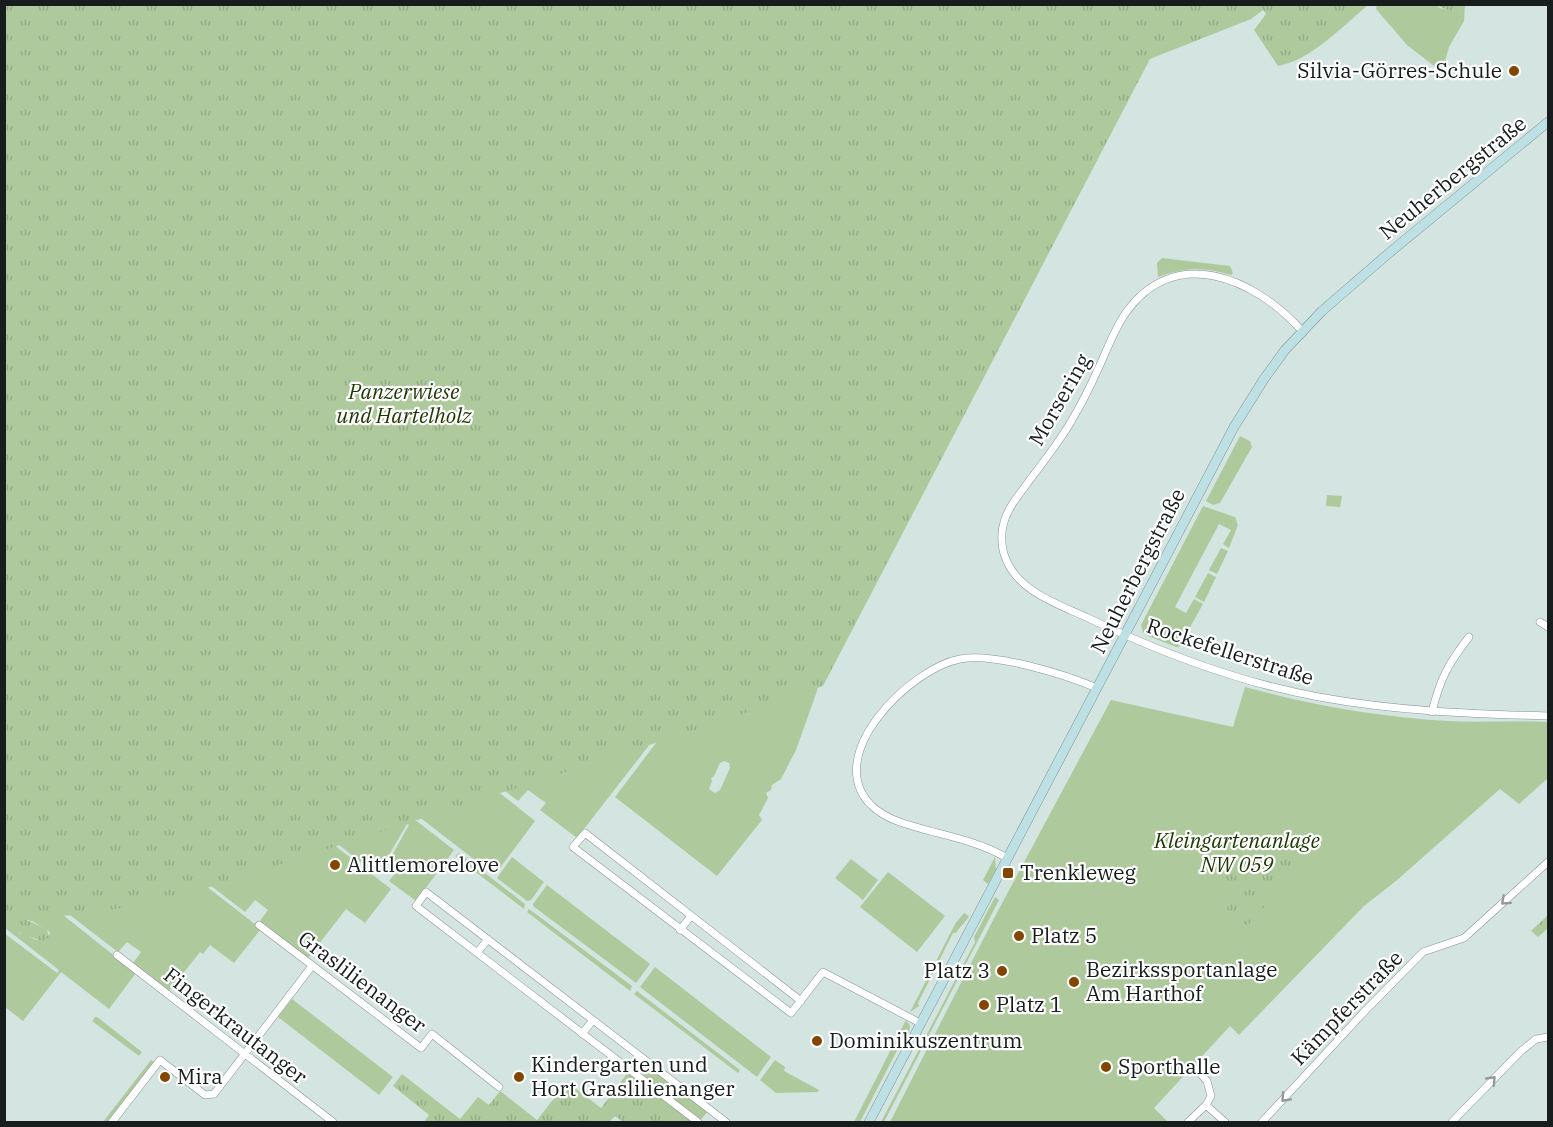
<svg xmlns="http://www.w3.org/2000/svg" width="1553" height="1127" viewBox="0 0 1553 1127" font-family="'IBM Plex Serif',serif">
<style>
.green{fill:#aeca9d;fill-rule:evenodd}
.park{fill:url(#park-tufts)}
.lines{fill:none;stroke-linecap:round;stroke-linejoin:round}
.street-casing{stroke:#839491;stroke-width:8}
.secondary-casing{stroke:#839491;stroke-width:10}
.street{stroke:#fff;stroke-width:7}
.secondary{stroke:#bde0e4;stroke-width:9}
.oneway{stroke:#969999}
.poi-dot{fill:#824600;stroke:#fff;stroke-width:2}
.labels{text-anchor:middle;stroke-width:4.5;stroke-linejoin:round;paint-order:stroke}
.poi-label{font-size:21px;fill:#161d1c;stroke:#fff;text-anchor:start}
.street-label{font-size:21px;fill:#161d1c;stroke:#fff}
.park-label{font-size:21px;font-style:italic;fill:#1b3800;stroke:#fff}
</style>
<defs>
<pattern id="park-tufts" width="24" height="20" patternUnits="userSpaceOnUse" patternTransform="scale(1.5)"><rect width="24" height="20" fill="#aeca9d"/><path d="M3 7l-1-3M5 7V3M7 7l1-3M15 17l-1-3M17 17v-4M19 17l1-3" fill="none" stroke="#95ad87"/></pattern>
</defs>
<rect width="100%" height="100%" fill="#d3e4e1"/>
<path class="green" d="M1377,5h59l4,3 20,5 2,-8h3l-1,16 -15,26 -6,21 -5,1 -31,-24 -31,-36z
M1162,258l68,8 3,7 -2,2c-26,-8 -47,-8 -73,2l-1,-14z
M1240,436l10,5 2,6 -32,56 -7,2 -7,-4z
M1203,506l32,11 3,8 -9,23 -6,-4 8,-14 -12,-6 -44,83 11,6 8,-14 9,5 -24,43h-3l-30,-12 -3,-3 -2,-7z
M1221,548l7,3 -11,23 -8,-4z
M1208,573l8,4 -12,25 -9,-5z
M822,661l-5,30 -21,59 -15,29 -9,6 -1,5 -5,3 2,5 -9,17 3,5 -45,56 -102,-79 44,-58zM724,761l5,2 1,5 -10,22 -5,3 -6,-4 3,-8 -1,-3 3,-2 6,-13z
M1245,687c67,18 134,30 203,34 33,2 67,-1 100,1v56l-29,26 -19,-15 -104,92 -32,25 -125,129 -9,-9 -76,82 14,14h-278l102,-200 119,-222 122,27z
M650,744l-73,94 -37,-28 6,-7 -18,-13 -10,11 -18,-14z
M496,790l39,31 -38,51 -4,2 -75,-58z
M414,819l40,31 -38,51 -27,-20 8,-10 -10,-7 22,-39 -2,-1 -21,36 -3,-2 -10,14 -35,-28z
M334,845l57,44 -26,34 -19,-14 -38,49 -48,-37 8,-11 -13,-10 -10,12 -35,-27z
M459,853l66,51 -1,5 -69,-53z
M512,857l32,25 -13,18 -4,1 -30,-23z
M995,857l1,13 -8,14 -5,-4z
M851,859l27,21 -15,20 -28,-22z
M888,872l57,44 -28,36 -57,-45z
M547,885l103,79 -14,19 -103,-77v-2z
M206,886l55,43 -27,34 -24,-18 -7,9 -3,-2 -31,39 -36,-28 8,-11 -14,-10 -9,10 -56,-43z
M995,897l4,3 -115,222h-3l94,-180 -1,-5z
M5,909l53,2 78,62 -27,36 -48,-37 -38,49 -18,-14 -1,-74 53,40 2,-3 -54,-42zM18,919l14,2 17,10 1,3 -14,6 -17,-7z
M529,909l103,77 -2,5 -103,-79z
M964,913l5,3c-3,6 -9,10 -13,17h-3l-35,70 1,3 -9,6 45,-88z
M655,967l116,90 -14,20 -117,-90z
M637,991l103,79 -2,3 -104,-79z
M292,999l101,78 -14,18 -101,-78z
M95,1017h2l45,35 -3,4 -47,-35z
M906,1020l4,6 -1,7 -4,2 -45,87h-6z
M151,1060l3,2 -47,60h-4z
M775,1060l10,7 -1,4 35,19 -1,2 -42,1 -16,-13z"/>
<path class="park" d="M5,4h1363v1c-25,21 -57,55 -90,61l-24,-36 12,-16 -3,-4 -12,9 -101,40 -327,627 -118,41 -498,161 -73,18 -61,9 -49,4 23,10 2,8 -5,4 -20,-5 -12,-10 1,-6h-9z
M1436,5h26l-2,8 -3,1z
M1327,495l15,1 -2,11 -14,-1z
M1266,844l8,1 25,23 -49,55 -4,2 -17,-5 -7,-51 7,-1z
M1548,915v13l-10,9 -7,-6z
M639,1058l69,53 -9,11h-76l-8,-6 -6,6h-185l5,-7 -36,-29 9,-12 58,45 18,-22 11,8 11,-14 37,29 30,-38 34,26z"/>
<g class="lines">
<defs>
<path id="street" d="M1302,331c-47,-53 -128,-88 -177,-17 -11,16 -18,36 -26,53 -8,18 -17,36 -27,53 -12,21 -28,41 -43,61 -9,13 -21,26 -25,41 -3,9 -3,22 0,32 11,36 51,49 82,63 71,34 155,66 233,80 76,14 153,17 229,19
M1540,622l8,5
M1432,712c8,-33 16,-48 37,-75
M1007,858c-24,-14 -50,-20 -77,-27 -20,-6 -42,-10 -58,-25 -52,-50 39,-138 88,-147 34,-7 106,16 137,29
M259,925l162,123 11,-14 67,53
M680,930l11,-14
M477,953l11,-14
M117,955l216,167
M801,1001l-216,-168 -12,14 218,166 32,-41 97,51
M582,1034l11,-14
M665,1097l10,-14
M1206,1105l19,17
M112,1122l48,-62 45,35 9,-1 98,-128
M698,1122l-282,-216 10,-14 300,230
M1188,1122l18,-17 5,-9 -4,-15 -9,-10
M1262,1122l102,-110 59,-60 41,-14 84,-76
M1452,1122l68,-70 16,-13 12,-2"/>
<path id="secondary" d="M869,1122l365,-695 30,-48 21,-29 37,-39 67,-58 159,-131"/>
</defs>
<use href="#street" class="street-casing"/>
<use href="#secondary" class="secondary-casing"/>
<use href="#street" class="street"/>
<use href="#secondary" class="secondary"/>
</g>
<defs><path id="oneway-chevron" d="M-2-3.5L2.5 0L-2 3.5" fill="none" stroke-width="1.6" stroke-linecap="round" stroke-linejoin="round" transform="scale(1.5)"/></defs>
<g class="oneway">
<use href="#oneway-chevron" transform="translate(1505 901) rotate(138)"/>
<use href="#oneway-chevron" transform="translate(1492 1080) rotate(-46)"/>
<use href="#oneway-chevron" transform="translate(1285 1098) rotate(133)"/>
</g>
<g class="poi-dot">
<circle cx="1514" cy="71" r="6"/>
<circle cx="335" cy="865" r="6"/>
<rect x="1002" y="867" width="12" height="12" rx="3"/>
<circle cx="1019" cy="936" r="6"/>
<circle cx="1002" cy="971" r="6"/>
<circle cx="1074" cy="982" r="6"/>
<circle cx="984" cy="1005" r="6"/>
<circle cx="817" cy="1041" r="6"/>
<circle cx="1106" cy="1067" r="6"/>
<circle cx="165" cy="1077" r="6"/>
<circle cx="519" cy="1077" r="6"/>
</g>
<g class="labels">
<g class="poi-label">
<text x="1502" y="78" text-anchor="end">Silvia-Görres-Schule</text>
<text x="347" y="872">Alittlemorelove</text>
<text x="1020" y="880">Trenkleweg</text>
<text x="1031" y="943">Platz 5</text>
<text x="1086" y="977">Bezirkssportanlage<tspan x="1086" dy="24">Am Harthof</tspan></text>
<text x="990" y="978" text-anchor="end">Platz 3</text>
<text x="996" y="1012">Platz 1</text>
<text x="829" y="1048">Dominikuszentrum</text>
<text x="531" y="1072">Kindergarten und<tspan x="531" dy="24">Hort Graslilienanger</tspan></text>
<text x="1118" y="1074">Sporthalle</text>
<text x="177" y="1084">Mira</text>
</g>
<g class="street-label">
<text transform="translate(1453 178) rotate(-39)" y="7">Neuherbergstraße</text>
<text transform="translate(1060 400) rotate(-60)" y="7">Morsering</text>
<text transform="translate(1138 571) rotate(-63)" y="7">Neuherbergstraße</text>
<text transform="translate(1230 652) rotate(18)" y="7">Rockefellerstraße</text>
<text transform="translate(362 982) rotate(37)" y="7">Graslilienanger</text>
<text transform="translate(1347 1008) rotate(-46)" y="7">Kämpferstraße</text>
<text transform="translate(235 1026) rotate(38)" y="7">Fingerkrautanger</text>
</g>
<g class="park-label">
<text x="404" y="399">Panzerwiese<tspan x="404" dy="24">und Hartelholz</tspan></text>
<text x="1237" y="848">Kleingartenanlage<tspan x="1237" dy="24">NW 059</tspan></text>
</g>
</g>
<rect width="1553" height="1127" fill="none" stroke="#161d1c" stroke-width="12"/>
</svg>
